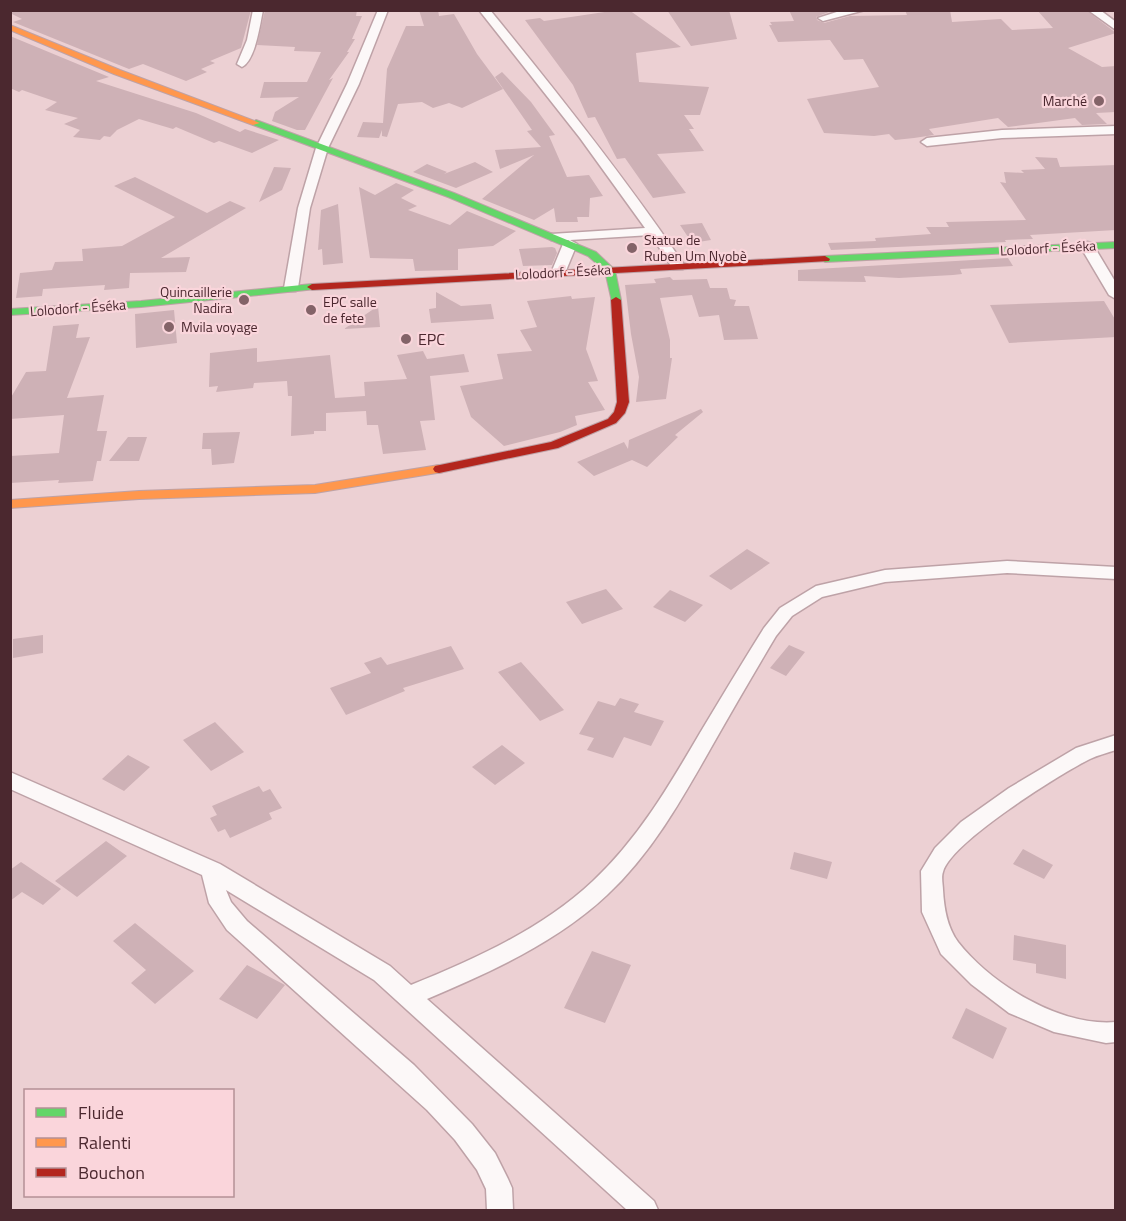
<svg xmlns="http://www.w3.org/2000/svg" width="1126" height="1221" viewBox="0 0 1126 1221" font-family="'Titillium Web',sans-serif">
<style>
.building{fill:#ceb1b6}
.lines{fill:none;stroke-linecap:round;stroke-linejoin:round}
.street-casing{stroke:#bea2a7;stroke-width:3}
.fast-casing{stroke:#bea2a7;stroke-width:2}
.slow-casing{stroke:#bea2a7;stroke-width:2}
.jam-casing{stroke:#bea2a7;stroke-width:2}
.street{fill:#fcf8f8;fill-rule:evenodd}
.fast{fill:#63d668;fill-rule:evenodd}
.slow{fill:#ff974d;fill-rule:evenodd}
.jam{fill:#b3261e;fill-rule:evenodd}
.poi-dot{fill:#836368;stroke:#fad5db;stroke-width:2}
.labels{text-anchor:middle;stroke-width:4.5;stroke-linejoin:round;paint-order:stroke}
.far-poi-label{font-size:14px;fill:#4b282f;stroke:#fad5db;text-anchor:start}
.far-street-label{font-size:14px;fill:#4b282f;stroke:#fad5db}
.poi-label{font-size:16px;fill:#4b282f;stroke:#fad5db;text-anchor:start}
</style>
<rect width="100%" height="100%" fill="#ecd0d3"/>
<path class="building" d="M10,10h241l-10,38 -31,13 5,2 -14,6 6,3 -21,9 -43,-17 -14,5 -5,-2 -111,-45 9,-3 -12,-6z
M265,10h92l-1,6h6l-10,23h3l-8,13h2l-20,28 4,-2 -28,52h-8l-25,-9 3,-9 24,-15 -39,1 4,-16h43l14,-30 -27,-1 1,-4 -38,-2z
M419,10h19l1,6 15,-2 23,40 26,35 -41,19 -13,-5 -16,5 -11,-6 -24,2 -11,33 -5,-1v-6l-3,8 -22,-1 6,-15 20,1 4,-54 19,-43h18z
M618,10h11l52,37 -45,6 3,29 70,5 -9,28h-16l10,14h-5l15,22 -47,3 29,39 -33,5 -28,-40 -8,1 -22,-42 -7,1 -15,-33 -48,-65 15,-2 4,3z
M667,10h62l8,29 -46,7z
M789,10h45l-18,7 1,3 7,3 26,-7 57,-1 -2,-5h45l2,12 49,-3 11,11 41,-2 -16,-18h49l30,23 -48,15 34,19 14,-1v46l-20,1 11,11 -25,1 -7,-7 -67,9 -10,-9 -69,11 5,6 -20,3 -19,2 -6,-6 -15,2 -50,-3 -17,-34 72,-12 -16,-28 -19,1 -14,-20 -52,2 -9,-17h3l-2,-3 24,-1z
M10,36l99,41 -13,4 100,32 44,19 5,-3 34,11 -27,13 -33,-12 -5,2 -38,-16 -3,2 -34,-10 -22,11 -7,7 -6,-1 -4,4 -27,-3 7,-7 -16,-6 14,-6 -33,-8 12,-8 -35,-12 -3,2 -9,-4z
M502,72l29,30 24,33 -6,1 18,41 22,-2 14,21 -13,2 -1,19h-12l1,5h-22l-2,-14 -20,12 -52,-21 52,-44 -34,14 -5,-19 46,-3 -14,-16 5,-1 -37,-53z
M1035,157l22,1 3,9 56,-2v65l-86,5 3,4 -28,1 1,2 -175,8 -3,-7 48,-2 -1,-3 56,-4 -5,-7h23l-3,-5 80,-2 -26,-38 6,1 -2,-11 20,1 -3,-3 24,-1z
M475,162l18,10 -37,16 -43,-16 14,-8 20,8 -3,2z
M274,167l17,1 -9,22 -23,12z
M135,177l72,36 23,-12 16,7 -85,50 29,-1 -4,15 -56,1 -1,15 -25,2 1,-5 -62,4 -1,7 -26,2 4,-25 32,-3 3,-8 28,-1 -1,-12 40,-3 53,-29 -61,-31z
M396,183l18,7 -13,8 16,8 -9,4 42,15 17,-14 49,20 -23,15 -35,3v21l-43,1 -2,-12 -43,-1 -11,-71 16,8z
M338,204l5,59 -20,2 -1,-16 -4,1 3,-40z
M702,223l9,17 -19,3 -12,-18z
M552,247l3,1 2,5 -5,12 -29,1 -4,-17z
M1008,258l5,8 -53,3 2,5 -9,1 -54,3 -35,-2 2,6 -68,-1v-11z
M670,277l3,3 34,-1 3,9h17l3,11 6,1 -2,6h15l9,33 -34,1 -5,-25 -20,2 -7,-22 -32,3 10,42v18h2l-6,41 -30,3 3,-25 -8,-43 -6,-49 31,-2 -2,-4z
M436,292l25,14 30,-2 3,15 -63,4 -2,-14 7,-1z
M571,296l1,3 23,-2 -9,52 12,32 -10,1 17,28 -30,6 2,9 -17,7 -56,14 -33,-29 -11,-31 43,-7 -6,-25 35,-3 -12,-21 17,-3 -10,-26z
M1104,301l12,20v16l-107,6 -19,-38z
M378,306l2,21 -36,2z
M174,310l3,33 -41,5 -1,-34z
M79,324l-3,14 14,-1 -23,61 37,-3 -7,36h10l-6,30h-4l-4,20 -35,2 1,-3 -49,3v-27l49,-3 5,-38 -54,4v-20l16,-27 20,-1 7,-45z
M257,348v14l73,-7 5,43 30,-2 -1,-14 43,-3 -10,-24 26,-4 4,8 37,-5 5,18 -39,4 5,44 -15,1 6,29 -43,4 -5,-29h-11l-1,-14 -40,2v18h-12v3l-23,2 1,-40h-4l-1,-15 -33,2 -1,5 -37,4 2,-6 -9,1 1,-34z
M701,409l2,3 -28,23 3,2 -31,30 -15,-7 -38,16 -17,-14 47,-20 4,7 1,-9z
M240,432l-6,31 -22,2 -1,-16h-9l1,-16z
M128,437h19l-8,24h-30z
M747,549l23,14 -39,27 -22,-14z
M606,589l17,20 -41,15 -16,-22z
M670,590l33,15 -18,17 -32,-15z
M43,635v18l-30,5v-19z
M789,645l16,7 -19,24 -16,-8z
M451,646l13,23 -61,19 2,3 -59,24 -16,-27 41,-15 -7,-10 17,-6 6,8z
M521,662l43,48 -24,11 -42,-49z
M620,698l19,6 -5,8 30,9 -13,25 -27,-9 -11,21 -26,-8 7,-12 -15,-4 19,-33 17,5z
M215,722l29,30 -33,19 -28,-31z
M502,745l23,18 -30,22 -23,-18z
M128,755l22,12 -26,24 -22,-12z
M259,786l4,6 7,-3 12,19 -13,5 3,6 -42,19 -5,-9 -7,3 -8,-14 7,-3 -5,-9z
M106,841l21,15 -50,41 -22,-16z
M1023,849l30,16 -9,14 -31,-15z
M794,852l38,10 -5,17 -37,-10z
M21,862l40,27 -18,16 -21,-13 -12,9v-31z
M135,923l59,48 -39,33 -24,-21 15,-13 -33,-29z
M1014,935l52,10v34l-30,-6v-9l-23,-4z
M592,951l39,14 -26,58 -41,-15z
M247,965l38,20 -28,34 -38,-20z
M966,1008l41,20 -14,31 -41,-21z"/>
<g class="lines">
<defs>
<path id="street" d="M253,10h10c-3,15 -8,51 -21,57l-5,-3 10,-24z
M378,10h10l-29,74 -31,64 -18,60 -12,80 -2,3h-10l-2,-3 14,-80 18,-60 31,-64z
M479,10h11c68,83 135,168 195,256l-2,3h-10l-22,-34 -81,5 7,4 -12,29 -2,3h-10l-2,-3 12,-29 7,-4h-19l-2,-3 2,-3 94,-6 -65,-90z
M843,10h22l-42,11 -5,-3z
M1088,10h12l16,12v8z
M1116,126v8l-114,4 -75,8 -6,-4 6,-4 75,-8z
M1087,242l5,1 24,40v16l-7,-4 -29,-49z
M1007,561l109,6v12l-109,-6 -122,9 -63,15 -30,19 -16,20c-22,37 -43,73 -64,110 -30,53 -60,107 -105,149 -50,47 -116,77 -180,104l227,202 4,9h-31l-253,-230 -148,-90 5,12 16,19 167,144 58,59 23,29 13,26 4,9 1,22h-26l-1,-21 -9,-19 -22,-30 -28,-30 -200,-180 -18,-27 -7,-28 -192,-86v-17l210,92 170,102 21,19c64,-26 131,-56 182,-104 45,-42 76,-95 107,-148 21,-35 42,-70 64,-105l16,-20 36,-22 69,-16z
M1116,735v15c-9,3 -18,5 -26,9 -29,14 -140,84 -147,113 -2,5 0,13 0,18 1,18 4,37 15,52 33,42 102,85 158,80v20l-10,1 -52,-11 -45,-19 -38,-29 -30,-30 -19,-42 -1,-41 14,-23 26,-26 48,-34 67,-40z"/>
<path id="fast" d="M256,120l198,73 142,59 19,18 6,30 -5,3 -4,-1 -7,-31 -17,-15 -140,-59 -195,-72 -1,-2z
M1116,242v6l-291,14 -5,-3 5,-3z
M312,284l5,3 -1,2 -175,18 -131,8v-6l131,-8z"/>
<path id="slow" d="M10,25l110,45 140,53 -7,2 -139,-51 -104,-44z
M439,465l4,1 2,3 -2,3 -128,21 -176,6 -129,9v-8l129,-9 176,-6z"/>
<path id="jam" d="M825,256l5,3 -1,2 -517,29 -5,-3 5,-3z
M616,297l5,3 8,102 -4,11 -9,10 -58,25 -119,25 -4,-1 -2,-3 2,-3 116,-24 57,-23 6,-7 3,-10 -6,-102z"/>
</defs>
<use href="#street" class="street-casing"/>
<use href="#fast" class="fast-casing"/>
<use href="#slow" class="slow-casing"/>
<use href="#jam" class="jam-casing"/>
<use href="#street" class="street"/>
<use href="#fast" class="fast"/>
<use href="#slow" class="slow"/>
<use href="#jam" class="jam"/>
</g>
<g class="poi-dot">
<circle cx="1099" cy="101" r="6"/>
<circle cx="632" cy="248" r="6"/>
<circle cx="244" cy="300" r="6"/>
<circle cx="311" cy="310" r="6"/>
<circle cx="169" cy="327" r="6"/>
<circle cx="406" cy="339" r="6"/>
</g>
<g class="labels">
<g class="far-poi-label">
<text x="1087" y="106" text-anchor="end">Marché</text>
<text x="644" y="245">Statue de<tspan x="644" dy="16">Ruben Um Nyobè</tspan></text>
<text x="232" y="297" text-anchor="end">Quincaillerie<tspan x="232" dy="16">Nadira</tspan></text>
<text x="323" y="307">EPC salle<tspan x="323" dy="16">de fete</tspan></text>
<text x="181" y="332">Mvila voyage</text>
</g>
<g class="far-street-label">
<text transform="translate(1048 248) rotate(-3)" y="5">Lolodorf - Éséka</text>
<text transform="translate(563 272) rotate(-3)" y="5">Lolodorf - Éséka</text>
<text transform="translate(78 308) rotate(-4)" y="5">Lolodorf - Éséka</text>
</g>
<g class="poi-label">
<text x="418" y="345">EPC</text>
</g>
</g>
<rect width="1126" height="1221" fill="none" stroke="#4b282f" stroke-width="24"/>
<rect x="24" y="1089" width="210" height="108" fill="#fad5db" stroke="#b49096" stroke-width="1.5"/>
<rect x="36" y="1108" width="30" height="9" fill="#63d668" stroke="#b49096" stroke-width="1.5"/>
<text x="78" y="1119" font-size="18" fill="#4b282f">Fluide</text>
<rect x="36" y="1138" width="30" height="9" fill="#ff974d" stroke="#b49096" stroke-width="1.5"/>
<text x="78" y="1149" font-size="18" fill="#4b282f">Ralenti</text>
<rect x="36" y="1168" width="30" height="9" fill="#b3261e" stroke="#b49096" stroke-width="1.5"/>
<text x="78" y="1179" font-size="18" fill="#4b282f">Bouchon</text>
</svg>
